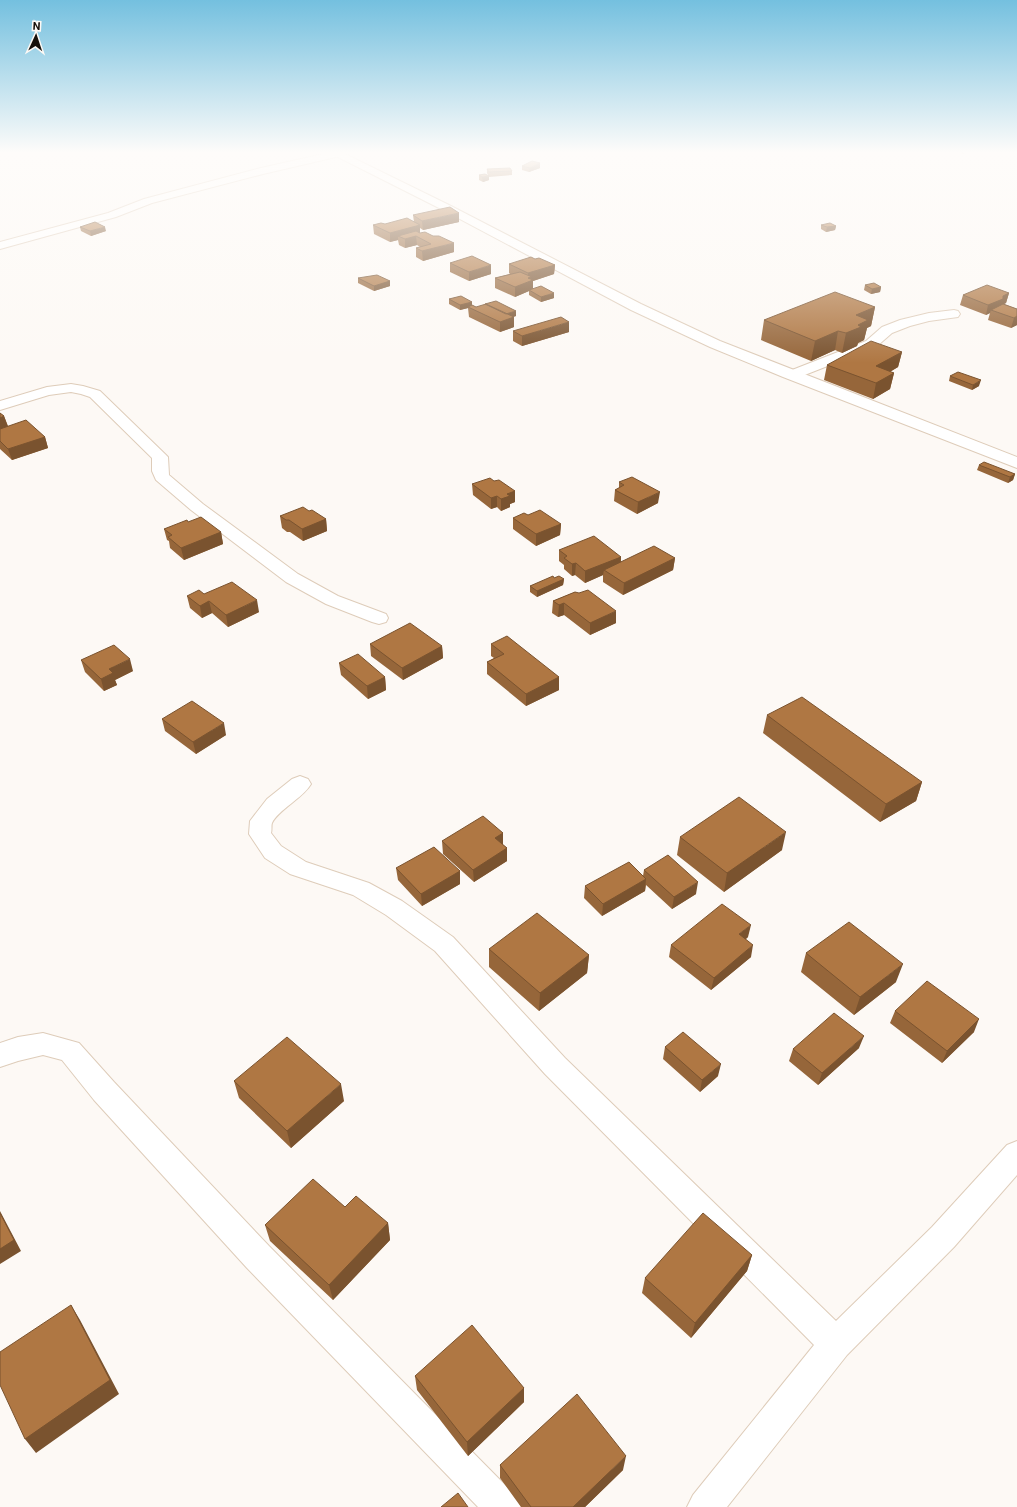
<svg xmlns="http://www.w3.org/2000/svg" width="1017" height="1507" viewBox="0 0 1017 1507" font-family="Roboto,sans-serif">
<style>
.lines{fill:none;stroke-linecap:round;stroke-linejoin:round}
.street-casing{stroke:#deccb9;stroke-width:2}
.secondary-casing{stroke:#deccb9;stroke-width:2}
.street{fill:#fff;fill-rule:evenodd}
.secondary{fill:#fff;fill-rule:evenodd}
.wall{fill:#96663a}
.shaded-wall{fill:#7a532f}
.building{fill:#af7743;stroke:#7a532f}
</style>
<rect width="100%" height="100%" fill="#fdf9f5"/>
<g class="lines">
<defs>
<path id="street" d="M332,152h9l1,2 -2,2 -77,18 -111,29 -36,14 -116,32v-7l108,-29 36,-14 117,-31z
M954,310l4,1 2,3 -2,3 -29,4 -19,5 -18,7 -16,14 -79,31 -5,1 -5,-1 -2,-3 2,-3 79,-31 16,-14 18,-7 29,-7z
M71,384l12,2 17,5 65,63 3,3 1,18 34,29 95,70 40,22 48,18 2,4 -2,4 -7,2 -7,-2 -46,-18 -40,-22 -95,-72 -35,-30 -4,-9v-13l-62,-61 -9,-3 -10,-2 -22,3 -49,15v-9l47,-14z
M300,776l8,3 3,5c-8,14 -33,26 -39,39 -1,2 0,7 -1,10l10,13 25,16 63,21 33,18 51,36 112,121 271,263 96,-94 75,-82 10,-4v34l-63,72 -107,108 -120,152h-40l6,-12 121,-150 -269,-271 -110,-123 -49,-36 -33,-20 -63,-21 -25,-16 -16,-24 1,-13 17,-22 25,-20z
M43,1033l36,10 35,39 155,164 246,249 6,12h-43l-231,-239 -153,-168 -32,-40 -19,-5 -25,6 -18,6v-24l18,-6z"/>
<path id="secondary" d="M328,152h13l110,54 190,98 79,37 297,116v11l-234,-91 -73,-30 -79,-37 -188,-100z"/>
</defs>
<use href="#street" class="street-casing"/>
<use href="#secondary" class="secondary-casing"/>
<use href="#street" class="street"/>
<use href="#secondary" class="secondary"/>
</g>
<path class="wall" d="M955,152h14l-6,2z
M522,166l18,2 -11,4 -7,-2z
M487,169l25,2v4l-23,2 -2,-4z
M479,175l10,5 -6,2 -4,-2z
M413,215l46,7 -36,8 -3,-2v5l34,19 -31,9 -7,-4v-9l4,-1 -3,-2 -12,3 -6,-3 -1,-5 -8,2 -16,-8 -1,-9 41,-3z
M821,225l15,1 -1,4 -9,2 -5,-3z
M80,227l26,4 -15,5 -10,-5z
M535,259l20,6 -1,9 -21,7v8l21,9 -13,4 -12,-7v-4l-14,6 -20,-9v-10l15,-4 -1,-1v-9z
M450,263l41,11 -22,7 -19,-9z
M358,278l32,3v5l-16,5 -16,-8z
M865,285l16,2 -1,5 -9,2 -7,-4z
M1009,293l-3,10 -2,1 13,5v16l-6,3 -23,-8 2,-7 -4,2 -26,-10 3,-10z
M449,299l23,3v3l4,2 40,9 -3,1h1v10l-14,5 -31,-15 -1,-9 -8,2 -11,-6z
M875,307l-4,19 -4,2 -3,12 -6,3 -1,3 -15,7 -7,-3 -24,11 -50,-21 3,-20z
M513,331l56,1 -47,14 -9,-5z
M902,352l-4,15 -8,5 4,1 -4,16 -17,10 -49,-19 3,-15z
M950,376l29,10 -7,4 -23,-9z
M0,413l4,3 4,10 37,11 3,11 -36,12 -12,-11z
M979,465l36,9 -2,6 -5,3 -31,-13z
M494,481l21,10v11l-5,2v3l-9,4 -4,-4 -6,2 -18,-14 -1,-11z
M619,482l39,21 -21,11 -23,-13 1,-11 4,-2z
M309,511l17,8 1,12 -24,10 -13,-9h-3l-5,-4 -2,-12z
M528,515l33,9 -1,11 -24,11 -23,-17v-11z
M188,522l33,10 2,12 -39,16 -14,-12 -1,-7 -2,-1 -3,-11z
M559,550l62,7v5l54,-4 -2,12 -50,25 -20,-13v-7l-18,8 -10,-8 -3,1 -8,-7v-4l-5,-4z
M554,578l10,1 -1,6 -26,12 -7,-5v-6z
M575,592l41,31 -26,12 -26,-20 -6,2 -6,-4 1,-12z
M204,594l55,18 -31,15 -16,-14 -10,5 -12,-10 -3,-12z
M370,644l72,2 1,12 -40,22 -32,-24z
M491,644l68,33v13l-33,16 -39,-32v-12l7,-4 -3,-2z
M81,660l52,11 -18,9 2,5 -13,6 -19,-19z
M339,663l46,14 1,13 -18,9 -27,-24z
M767,715l155,67 -6,19 -36,21 -117,-89z
M162,719l64,16 -30,19 -31,-23z
M503,833v12l4,3v13l-33,21 -31,-28 -1,-13z
M680,837l102,13 -58,42 -47,-37z
M396,868l64,3v13l-38,22 -24,-26z
M644,870l52,24 -24,15 -26,-24 -1,6 -43,25 -18,-18 1,-12 58,-10z
M748,937l-2,2 5,18 -40,33 -42,-33 2,-12z
M489,949l100,6 -2,18 -48,38 -50,-44z
M806,953l90,29 -42,33 -53,-43z
M895,1011l79,21 -32,31 -52,-40z
M665,1047l53,29 -18,16 -37,-33z
M859,1048l-41,37 -29,-24 4,-12z
M234,1081l110,20 -53,47 -52,-50z
M345,1207l43,16 2,17 -57,60 -63,-59 -5,-16z
M752,1255l-5,16 -56,67 -49,-45 3,-15z
M415,1376l109,12v14l-56,54 -51,-66z
M500,1465l123,5 -38,37h-64l-21,-29z"/>
<path class="shaded-wall" d="M963,152h6l-6,2z
M540,163v5l-11,4 1,-4z
M489,176v4l-6,2 -1,-5z
M459,213v9l-36,8 -1,-9z
M420,225v9l-22,2v4l-8,2v-9z
M836,226l-1,4 -9,2 1,-5z
M105,227l1,4 -15,5 -1,-5z
M416,236l1,9 -12,3v-9z
M454,243v9l-31,9 -1,-10z
M491,265v9l-22,7v-9z
M555,265l-1,9 -21,7v9h-4v1l-14,6v-10l13,-5v-9z
M390,281v5l-16,5v-5z
M881,287l-1,5 -9,2 1,-5z
M554,293v5l-13,4v-5z
M1009,293l-3,10 -15,7 -1,3 -4,2 2,-10 15,-9z
M472,302v5h-4v1l-8,2v-5z
M875,307l-4,19 -4,2 -3,12 -6,3 -1,3 -15,7 4,-20 10,-18z
M516,311v5l-11,3v-5z
M1017,316v9l-6,3 3,-10z
M514,317v10l-14,5v-10z
M569,322v10l-47,14v-10z
M838,331l-3,19 -24,11 4,-20z
M902,352l-4,15 -26,15 4,-16z
M894,373l-4,16 -17,10 3,-16z
M981,380l-2,6 -7,4 1,-5z
M4,416l4,11 -8,3v-12z
M45,437l3,11 -36,12 -4,-11z
M1015,474l-2,6 -5,3 2,-6z
M515,491v11l-5,2v3l-9,4v-12l6,-5z
M660,492l-2,11 -21,11 1,-12z
M497,496v11l-6,2v-11z
M326,519l1,12 -24,10 -1,-12z
M561,524l-1,11 -24,11v-12z
M221,532l2,12 -39,16 -3,-12z
M621,557l-1,12 -16,1 -1,5 -18,8v-12z
M675,558l-2,12 -50,25 1,-12z
M576,563l-1,12 -3,1v-12z
M564,579l-1,6 -26,12v-6z
M257,600l2,12 -31,15 -2,-12z
M209,601l3,12 -10,5 -2,-12z
M564,603v12l-6,2 1,-12z
M616,611v12l-26,12v-12z
M442,646l1,12 -40,22 -1,-12z
M130,659l3,12 -18,9 2,5 -13,6 -3,-12 8,-10z
M385,677l1,13 -18,9 -1,-13z
M559,677v13l-33,16v-12z
M224,723l2,12 -30,19 -3,-12z
M922,782l-6,19 -36,21 6,-18z
M786,832l-4,18 -58,42 3,-19z
M503,833v12l-8,-7z
M507,848v13l-33,21 -1,-12z
M460,871v13l-38,22 -1,-12z
M646,879l-1,12 -43,25 1,-12z
M698,882l-2,12 -24,15 2,-12z
M751,925l-3,12 -11,9 2,-12z
M753,945l-2,12 -40,33 3,-12z
M589,955l-2,18 -48,38 1,-18z
M903,964l-7,18 -42,33 6,-18z
M979,1019l-5,13 -32,31 5,-12z
M864,1036l-5,12 -41,37 4,-12z
M721,1064l-3,12 -18,16 2,-12z
M341,1084l3,17 -53,47 -4,-17z
M0,1211l21,40 -21,13z
M388,1223l2,17 -57,60 -4,-15z
M752,1255l-5,16 -56,67 4,-15z
M71,1305l9,15 39,74 -83,59 -11,-14z
M524,1388v14l-56,54 -1,-14z
M626,1456l-3,14 -38,37h-12z"/>
<path class="building" d="M532,161l8,2 -10,5 -8,-2z
M510,168l2,3 -23,1 -2,-3z
M485,174l4,2 -7,1 -3,-2z
M450,207l9,6 -37,8 -9,-6z
M407,218l13,7 -30,8 -17,-8 8,-2 4,1z
M95,222l10,5 -15,4 -10,-4z
M830,223l6,3 -9,1 -6,-2z
M416,231l4,2 5,-1 8,4h6l15,7 -32,8 -6,-3 15,-4 -15,-8 -11,3 -7,-3z
M472,256l19,9 -22,7 -19,-9z
M531,257l4,2 4,-1 16,7 -27,8 -19,-9z
M520,272l12,5 -4,1 5,2 -18,7 -20,-9z
M377,275l13,6 -16,5 -16,-8z
M874,283l7,4 -9,2 -7,-4z
M987,285l22,8 -6,3v3l-15,6 -25,-10z
M541,286l13,7 -13,4 -12,-7z
M835,292l40,15 -19,8 12,5 -10,5 3,2 -15,6 -8,-2 -23,10 -51,-21z
M461,296l11,6 -12,3 -11,-6z
M496,301l20,10 -10,3 -21,-10z
M486,304l28,13 -14,5 -32,-15 4,-2 4,2z
M1003,304l14,5v7l-3,2 -23,-8z
M561,317l8,5 -47,14 -9,-5z
M871,341l31,11 -26,14 18,7 -18,10 -49,-18z
M958,372l23,8 -8,5 -23,-9z
M0,413l4,3 -4,2z
M26,420l19,17 -37,12 -8,-8v-12z
M984,462l31,12 -5,3 -31,-12z
M632,477l28,15 -22,10 -23,-12 9,-5 -5,-3z
M490,478l4,3 5,-1 16,11 -8,3 3,2 -9,3 -4,-3 -6,2 -19,-14z
M303,507l6,4 3,-1 14,9 -24,10 -13,-9h-3l-6,-4z
M540,510l21,14 -25,10 -23,-16 11,-5 4,2z
M201,517l20,15 -40,16 -13,-11 4,-2 -8,-6 23,-9 1,2z
M594,536l27,21 -36,14 -9,-8 -4,1 -8,-6 3,-2 -8,-6z
M654,546l21,12 -51,25 -20,-13z
M553,576l1,2 5,-2 5,3 -27,12 -7,-5z
M232,582l25,18 -31,15 -17,-14 -9,5 -13,-10 12,-6 5,4z
M588,590l28,21 -26,12 -26,-20 -5,2 -6,-4 22,-9 4,1z
M410,623l32,23 -40,22 -32,-24z
M507,636l52,41 -33,17 -39,-32 17,-8 -13,-10z
M114,645l16,14 -21,10 4,4 -12,6 -20,-19z
M358,654l27,23 -18,9 -28,-23z
M802,697l120,85 -36,22 -119,-89z
M192,701l32,22 -31,19 -31,-23z
M739,797l47,35 -59,41 -47,-36z
M483,816l20,17 -8,5 12,10 -34,22 -31,-29z
M434,847l26,24 -39,23 -25,-26z
M668,855l30,27 -24,15 -30,-27z
M629,862l17,17 -43,25 -18,-18z
M722,904l29,21 -12,9 14,11 -39,33 -43,-33z
M537,913l52,42 -49,38 -51,-44z
M849,922l54,42 -43,33 -54,-44z
M927,981l52,38 -32,32 -52,-40z
M834,1013l30,23 -42,37 -29,-24z
M683,1032l38,32 -19,16 -37,-33z
M287,1037l54,47 -54,47 -53,-50z
M313,1179l32,28 11,-11 32,27 -59,62 -64,-60z
M0,1213l14,27 -14,9z
M703,1213l49,42 -57,68 -50,-45z
M71,1305l39,75 -85,59 -25,-54v-33z
M472,1325l52,63 -57,54 -52,-66z
M577,1394l49,62 -53,51h-42l-31,-42z
M458,1493l10,14h-27z"/>
<linearGradient id="sky" x2="0" y2="1"><stop stop-color="#74c0df"/><stop offset="0.42" stop-color="#fefcfa"/><stop offset="1" stop-color="#fefcfa" stop-opacity="0"/></linearGradient>
<rect width="1017" height="363" fill="url(#sky)"/>
<g transform="translate(36 36) rotate(3)" stroke="#fdf9f5" stroke-width="3" paint-order="stroke">
<path d="M0-3L7 15L0 10L-7 15Z" fill="#17110b"/>
<text y="-6" font-size="11" font-weight="bold" text-anchor="middle" fill="#17110b">N</text>
</g>
</svg>
